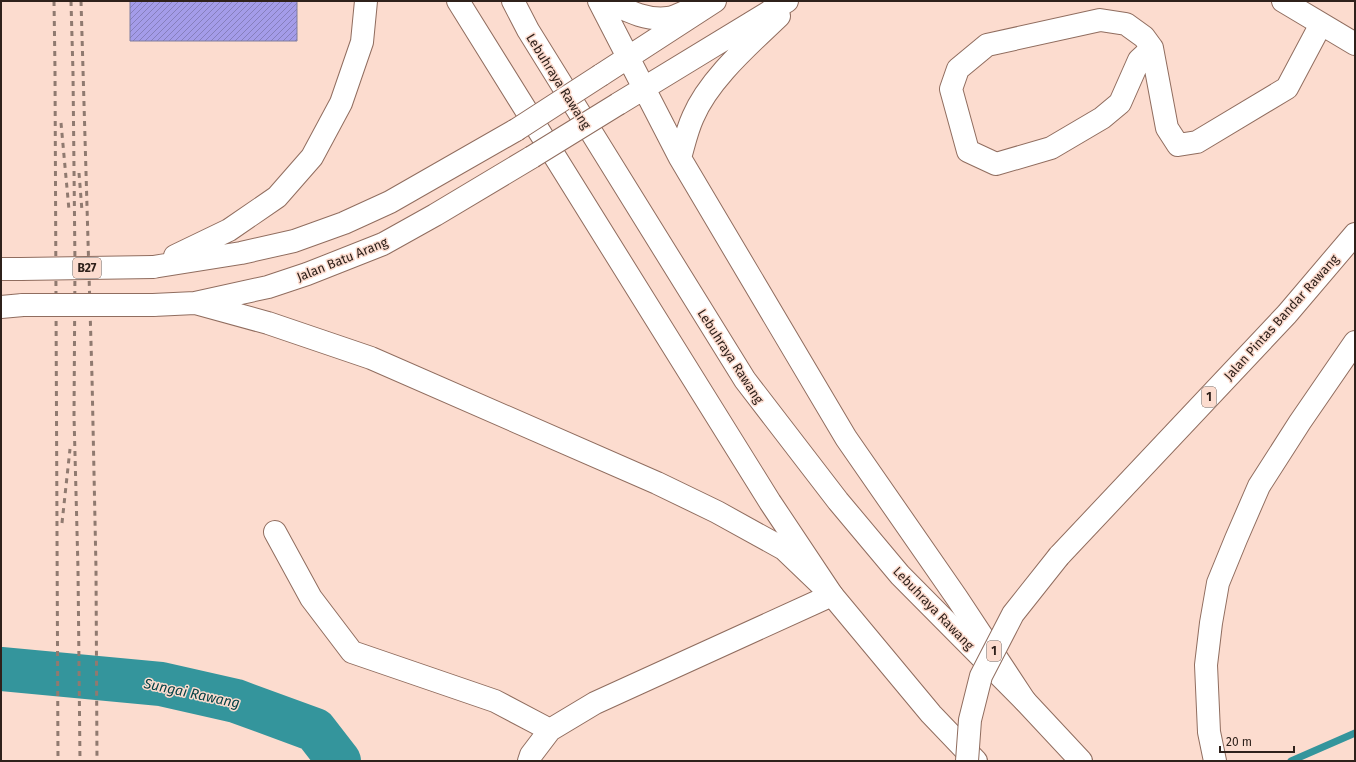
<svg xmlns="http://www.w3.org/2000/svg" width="1356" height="762" viewBox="0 0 1356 762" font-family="'Fira Sans',sans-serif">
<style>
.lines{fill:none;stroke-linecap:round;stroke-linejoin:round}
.stream{stroke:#34959c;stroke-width:7}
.river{stroke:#34959c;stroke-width:44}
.building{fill:url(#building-hatch);stroke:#7f7d9e}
.minor-casing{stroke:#906d5f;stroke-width:24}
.major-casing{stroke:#906d5f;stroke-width:24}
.minor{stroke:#fff;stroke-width:22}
.major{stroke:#fff;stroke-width:22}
.rail{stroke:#907a70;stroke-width:3;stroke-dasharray:5 5;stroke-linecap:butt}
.major-bridge-casing{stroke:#906d5f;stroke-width:24;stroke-linecap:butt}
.major-bridge{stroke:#fff;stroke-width:22}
.labels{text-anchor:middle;stroke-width:3;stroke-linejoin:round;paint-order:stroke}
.shield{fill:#fcdccf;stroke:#6c5951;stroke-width:1}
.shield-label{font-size:12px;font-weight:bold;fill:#2f211b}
.street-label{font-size:13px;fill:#2f211b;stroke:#fcdccf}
.water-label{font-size:14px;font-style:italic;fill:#054246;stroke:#fcdccf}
</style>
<defs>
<pattern id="building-hatch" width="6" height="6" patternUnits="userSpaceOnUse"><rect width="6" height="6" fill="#a49ce9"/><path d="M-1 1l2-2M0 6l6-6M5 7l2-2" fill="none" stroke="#867fbc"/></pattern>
</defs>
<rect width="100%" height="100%" fill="#fcdccf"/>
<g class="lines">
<path class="stream" d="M1291,761l64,-28"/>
<path class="river" d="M1,669l160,15 75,17 79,29 24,31"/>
</g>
<path class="building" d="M130,1h167v40h-167z"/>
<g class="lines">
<defs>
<path id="minor" d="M458,1l312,501 62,93 99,119 45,47
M513,1l15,29 217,350 93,121 62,74 125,126 56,60
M1283,1l72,43
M1152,48l-13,12 -19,43 -18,15 -51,30 -55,16 -28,-13 -17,-62 7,-20 29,-24 113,-25 26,4 18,13 8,11 15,80 11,17 19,-3 90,-54 34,-64
M275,532l36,66 41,54 143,49 55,29
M529,761l2,-6 19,-25 45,-27 237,-108"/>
<path id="major" d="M599,1l81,157 166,280 111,160 68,103
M607,1c19,9 39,20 61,17 7,-1 14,-5 21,-8
M601,75l114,-74
M618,104l169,-103
M680,158c4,-14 7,-28 13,-41 16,-38 57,-73 86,-101
M175,256l54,-26 48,-33 35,-40 29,-54 21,-61 4,-41
M153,267l88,-14 53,-12 50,-18 46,-21 126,-72
M1,269h20
M195,303l73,20 103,35 286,125 60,29 67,37 48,46
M153,305l42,-2 73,-16 39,-13 76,-30 52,-29 97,-58
M1,307l22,-2
M1059,556l228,-242 68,-80
M1215,761l-6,-29 -3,-67 5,-42 7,-40 18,-44 23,-53 41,-64 55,-80"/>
</defs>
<use href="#minor" class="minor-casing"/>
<use href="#major" class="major-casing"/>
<use href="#minor" class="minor"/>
<use href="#major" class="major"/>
<path class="rail" d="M54,1l1,68 3,692
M71,1l2,72 2,192 -1,151 4,153 2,192
M81,1l11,376 4,192 1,192
M61,123l8,87
M79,173l3,38
M62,523l8,-74"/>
<defs>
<path id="major-bridge" d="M516,130l85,-55
M532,157l86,-53
M21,269l132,-2
M23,305h130
M967,761l3,-41 11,-44 32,-62 46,-58"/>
</defs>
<use href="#major-bridge" class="major-bridge-casing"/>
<use href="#major-bridge" class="major-bridge"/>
</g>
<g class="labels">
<g class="shield">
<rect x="73" y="258" width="28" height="20" rx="3"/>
<rect x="1202" y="387" width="14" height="20" rx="3"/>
<rect x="987" y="641" width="14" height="20" rx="3"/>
</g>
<g class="shield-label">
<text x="87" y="272">B27</text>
<text x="1209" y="401">1</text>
<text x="994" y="655">1</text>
</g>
<g class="street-label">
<text transform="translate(559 81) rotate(58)" y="5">Lebuhraya Rawang</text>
<text transform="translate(342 259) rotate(-22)" y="5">Jalan Batu Arang</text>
<text transform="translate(1281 317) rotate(-48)" y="5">Jalan Pintas Bandar Rawang</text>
<text transform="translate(731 356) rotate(57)" y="5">Lebuhraya Rawang</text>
<text transform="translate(934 608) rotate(46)" y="5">Lebuhraya Rawang</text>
</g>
<g class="water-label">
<text transform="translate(192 693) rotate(12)" y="5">Sungai Rawang</text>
</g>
</g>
<rect width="1356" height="762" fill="none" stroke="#2f211b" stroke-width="4"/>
<path d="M1220 746v6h74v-6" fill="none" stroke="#2f211b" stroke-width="2"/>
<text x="1226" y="746" font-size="12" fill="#2f211b" stroke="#fcdccf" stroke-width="3" paint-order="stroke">20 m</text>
</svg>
